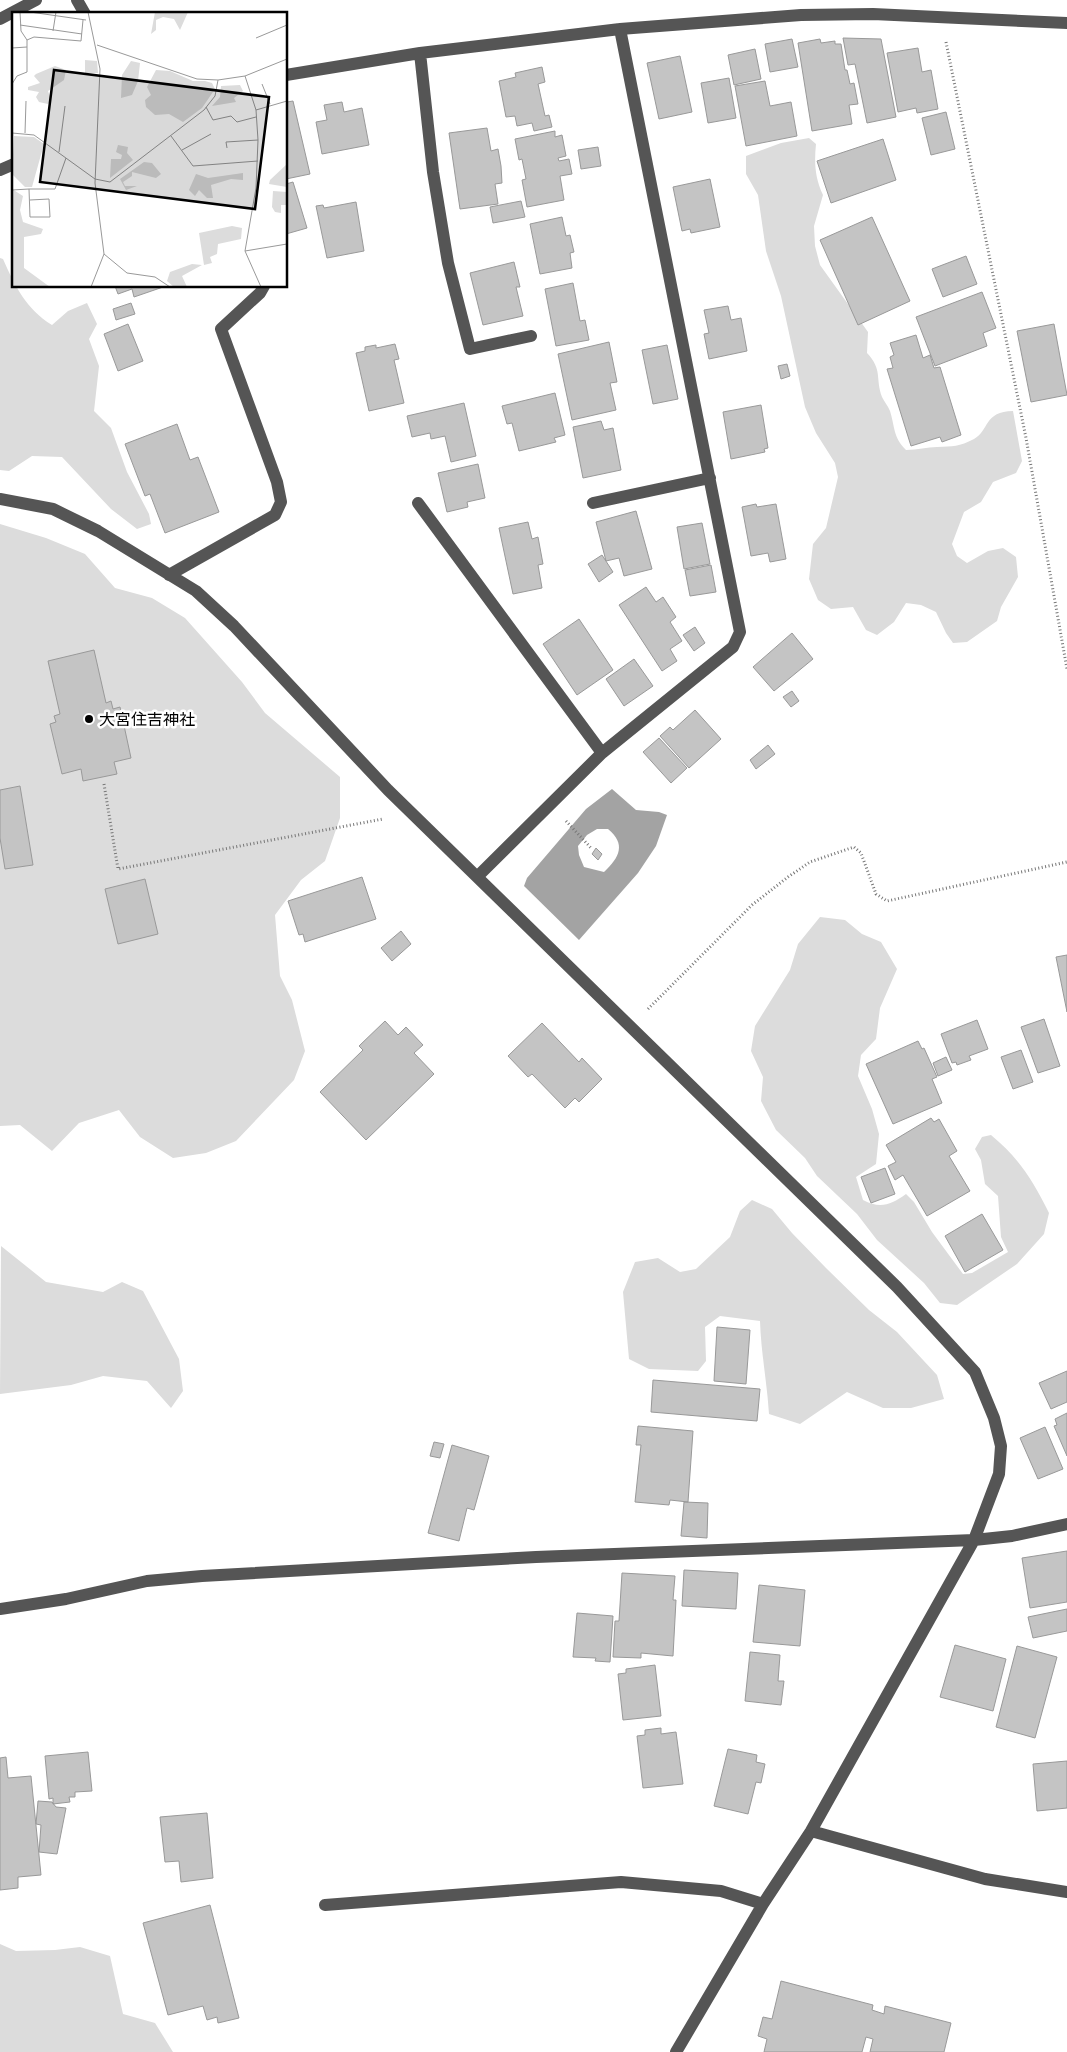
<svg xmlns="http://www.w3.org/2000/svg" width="1067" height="2052" viewBox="0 0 1067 2052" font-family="Rubik,'Noto Sans JP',sans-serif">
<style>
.green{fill:#dcdcdc}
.water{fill:#a3a3a3;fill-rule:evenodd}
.building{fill:#c4c4c4;stroke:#999}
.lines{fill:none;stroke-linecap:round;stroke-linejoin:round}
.path{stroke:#777;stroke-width:3;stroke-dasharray:1 2.5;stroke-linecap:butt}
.minor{stroke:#555;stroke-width:12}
.poi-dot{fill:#000;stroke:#fff;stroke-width:2}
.labels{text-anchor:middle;stroke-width:5;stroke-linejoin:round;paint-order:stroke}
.poi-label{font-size:16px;fill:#000;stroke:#fff;text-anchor:start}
.inset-road{fill:none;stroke:#999;stroke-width:1}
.view{fill:#000;fill-opacity:0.15;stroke:#000;stroke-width:2.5}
.inset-edge{fill:none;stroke:#000;stroke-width:2.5}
</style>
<rect width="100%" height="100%" fill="#fff"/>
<path class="green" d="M809,138l7,6c-2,19 -1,34 7,51l-9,31 1,20 5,19 48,67 -1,21c16,17 8,25 15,44 2,4 6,9 8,14 5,16 3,26 16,39 12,0 21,-3 31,-3 16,-1 22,0 37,-8 15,-8 10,-28 39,-28l9,50 -6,12 -23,9 -12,20 -17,10 -12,32 5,12 10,7 21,-12 15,-3 13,9 2,20 -17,30 -4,14 -30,21 -14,1 -7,-10 -10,-21 -15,-7 -15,-2 -12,19 -17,13 -11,-5 -13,-23 -22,2 -13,-9 -9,-21 4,-35 13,-16 12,-51 -3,-14 -19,-30 -11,-26 -24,-111 -15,-45 -8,-56 -12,-21v-18l35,-13z
M0,258l3,1c12,27 23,50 49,66l16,-14 19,-8 10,21 -8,15 10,27 -5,45 17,17 16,44 22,42 2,10 -14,5 -26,-20 -49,-52 -30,-1 -23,15 -9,-1z
M0,524l46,14 39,16 30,34 37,10 33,20 57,64 23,31 75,64v41l-15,43 -24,19 -26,35 5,61 12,24 13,51 -11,29 -58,61 -30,12 -33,5 -33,-21 -21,-27 -40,13 -27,28 -32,-26 -20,1z
M820,917l25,3 17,14 19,8 16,27 -17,39 -4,31 -15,16 -3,21 14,33 7,25 -3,30 -20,13 7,23c17,9 28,5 43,-6l8,8 18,30 31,42 9,-1 36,-21 -7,-15 -3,-41 -13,-12 -4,-24 -6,-11 7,-12 9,-2c28,23 42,46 58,78l-5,21 -27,30 -60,41 -17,-2 -16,-20 -47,-43 -20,-26 -40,-38 -12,-18 -29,-28 -15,-29 2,-24 -12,-26 4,-25 35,-56 8,-26z
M752,1200l20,9 20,24 34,35 43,42 28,22 40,43 7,24 -33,9h-28l-36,-16 -47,32 -31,-10c-2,-32 -8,-61 -9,-93l-40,-5 -15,11 1,34 -8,10 -49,-2 -20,-10 -6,-67 12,-30 23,-4 22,14 16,-3 34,-32 10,-26z
M1,1246l45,36 57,10 19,-10 21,9 36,68 4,32 -12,17 -24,-27 -44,-5 -32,9 -71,9z
M0,1944l16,7 39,-1 25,-3 30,9 13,58 32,9 18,29h-173z"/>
<path class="water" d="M612,789l24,21 23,2 8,3 -11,31 -18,27 -59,67 -55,-54 3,-8 59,-69zM597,829h11c18,15 12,28 -4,43l-20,-5 -5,-12 -1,-9 9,-11z"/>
<path class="building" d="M843,38l38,1 15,78 -29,6 -12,-59 -7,1z
M792,39l6,28 -28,5 -5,-28z
M820,39l1,4 14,-2v3h6l4,26h2l3,14 4,-1 4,21 -9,1 3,19 -40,7 -14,-88z
M918,48l4,24 9,-2 7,39 -21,4 -1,-5 -18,4 -11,-59z
M755,49l6,30 -27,6 -6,-30z
M680,56l12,56 -33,7 -12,-56z
M542,67l3,15 -7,2 7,32 4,-1 3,12 -18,4 -2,-8 -15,3 -2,-10 -9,1 -7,-36 17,-4 -1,-4z
M729,78l7,40 -28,5 -7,-40z
M765,81l5,25 21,-4 6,34 -51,10 -11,-60z
M286,99l1,3 6,-1 17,73 -24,5z
M342,102l2,10 18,-4 7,37 -47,9 -6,-32 11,-2 -3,-15z
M946,112l9,37 -24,6 -9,-37z
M487,128l4,23 7,-2 3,17 1,17 -7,1 3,20 -38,5 -11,-76z
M555,131v6l7,-2 4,21 -8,2 1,3 10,-2 3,15 -12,2 4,24 -37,7 -5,-27 4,-1 -4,-20 -3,1 -4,-21z
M883,139l13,41 -65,23 -14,-42z
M598,147l3,19 -20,3 -3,-19z
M710,179l10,48 -29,6 -1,-4 -8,2 -9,-44z
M293,182l14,46 -21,6v-50z
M521,201l4,16 -32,6 -3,-16z
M356,202l8,49 -37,7 -11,-52 7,-1 1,3z
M562,217l4,19 4,-1 4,17 -4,1 2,15 -32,6 -10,-50z
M872,217l38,84 -52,24 -38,-85z
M966,256l11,28 -34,13 -11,-28z
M514,262l6,25h-4l7,29 -40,9 -13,-52z
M573,283l7,38 5,-1 4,20 -33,6 -11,-57z
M115,286h51l-32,11 -2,-8 -14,5z
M982,292l14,36 -13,5 4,13 -52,20 -19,-49z
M131,303l4,11 -19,6 -3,-11z
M728,306l3,14 10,-2 6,33 -38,8 -5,-25 5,-1 -5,-23z
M128,324l15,37 -25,10 -14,-37z
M1054,324l13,71 -36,7 -14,-71z
M916,335l7,23 7,-3 4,13 6,-1 21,68 -19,7 -2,-5 -29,9 -24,-77 6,-1 -3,-11 4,-2 -4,-12z
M609,342l8,40 -7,1 6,27 -44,10 -14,-66z
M395,344l4,15 -5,1 10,43 -35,8 -13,-58 9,-2v-4l11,-2v3z
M667,345l11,54 -25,5 -11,-54z
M787,364l3,12 -9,3 -3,-13z
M555,393l10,42 -11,3 2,4 -37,9 -7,-28 -5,1 -5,-18z
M464,403l12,53 -25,6 -6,-26 -14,3 -1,-6 -18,4 -5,-21z
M761,405l7,43 -4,1 1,3 -34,7 -8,-47z
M601,421l3,9 9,-2 8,42 -38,8 -10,-51z
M177,424l13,36 8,-3 21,55 -54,21 -15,-39 -5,2 -20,-52z
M478,464l7,34 -18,4 1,5 -21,5 -9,-39z
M756,504l1,3 19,-3 10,55 -16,3 -2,-9 -17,3 -9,-49z
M636,511l16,58 -28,7 -5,-18 -13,3 -10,-39z
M528,522l4,17 6,-2 5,27 -5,1 4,23 -29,6 -14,-66z
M702,523l8,41 -26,5 -7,-42z
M602,555l11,17 -14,10 -11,-18z
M711,565l5,27 -26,4 -5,-26z
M646,587l10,15 7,-5 13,20 -6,5 12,19 -12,8 7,12 -15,10 -43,-66z
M579,619l34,51 -36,25 -34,-51z
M695,627l10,16 -11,8 -11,-16z
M792,633l21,26 -39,32 -21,-24z
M94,650l12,53 5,-2 2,8 7,-2 11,51 -17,4 3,12 -34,7 -2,-12 -19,5 -12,-50 6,-2 -2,-6 6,-2 -12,-53z
M634,659l19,27 -29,20 -18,-27z
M792,691l7,10 -8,6 -8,-10z
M695,710l26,29 -32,29 -29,-32 10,-9 3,3z
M659,738l28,30 -16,15 -28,-31z
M768,745l7,9 -19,15 -6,-9z
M20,786l13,79 -28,4 -5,-31v-48z
M596,848l6,6 -4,6 -6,-6z
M362,877l14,42 -71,23 -2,-8 -4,1 -11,-34z
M145,879l13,55 -40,10 -13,-55z
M401,931l10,13 -19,17 -11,-13z
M1067,955v57l-11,-55z
M1044,1019l16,47 -22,7 -17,-46z
M977,1020l11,29 -19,7 2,4 -14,5 -1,-3 -4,1 -11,-29z
M385,1021l13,14 8,-8 17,18 -9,8 20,21 -68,66 -46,-48 43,-42 -4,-4z
M542,1023l37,39 3,-4 20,21 -23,23 -4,-4 -10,10 -33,-34 -4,3 -20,-21z
M918,1041l4,8 2,-1 13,29 -5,2 10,24 -49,21 -27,-60z
M1021,1050l12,32 -20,7 -12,-32z
M946,1057l6,13 -14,6 -5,-13z
M931,1118l3,4 5,-3 18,32 -8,5 21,35 -43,25 -24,-41 -8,5 -7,-14 8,-4 -10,-17z
M885,1168l10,26 -24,9 -10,-26z
M982,1214l21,36 -38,22 -20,-36z
M717,1327l33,3 -4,54 -32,-3z
M1067,1371v31l-16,7 -12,-26z
M653,1380l107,9 -3,32 -106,-9z
M1067,1413v43l-13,-30 3,-1 -2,-6z
M638,1426l55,5 -5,71 -18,-2 -1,5 -34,-3 6,-57h-5z
M1045,1427l18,42 -25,10 -18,-41z
M434,1442l10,2 -4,14 -10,-2z
M452,1445l37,11 -15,54 -7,-2 -8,33 -31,-8z
M684,1502l24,1 -1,35 -26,-2z
M1067,1551v51l-37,6 -8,-50z
M684,1570l54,3 -2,36 -54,-3z
M622,1573l53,3 -2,24h3l-3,56 -32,-3v5l-28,-1 2,-36h4z
M759,1585l46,5 -5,56 -47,-4z
M1067,1609v22l-34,7 -5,-21z
M577,1613l36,3 -3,46 -15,-1 1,-3 -23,-1z
M955,1645l51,14 -13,52 -53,-14z
M1017,1646l40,11 -22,81 -39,-11z
M750,1652l30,3 -2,26h6l-3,24 -36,-4z
M655,1665l6,51 -38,4 -5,-46 8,-1v-4z
M661,1728v6l15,-2 7,52 -40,4 -6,-52 8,-1v-5z
M728,1749l29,6 -1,7 9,2 -4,19 -5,-1 -8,32 -34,-8z
M88,1752l4,39 -17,1v5h-6l1,5 -17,2v-6l-4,1 -4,-43z
M6,1757l2,21 23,-2 10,99 -23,2v11l-18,2v-132z
M1067,1761v47l-30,3 -4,-47z
M38,1801l14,1 4,5 10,1 -9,46 -18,-2 2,-27 -5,-1z
M207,1813l6,65 -32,4 -2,-21 -14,1 -5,-45z
M210,1905l29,113 -21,5 -1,-6 -10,3 -4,-14 -35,9 -25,-92z
M781,1981l92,24 -1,5 12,4 1,-8 66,17 -7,29h-74l3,-13 -7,-2 -4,15h-98l3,-13 -9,-3 5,-19 9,2z"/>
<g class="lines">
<path class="path" d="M946,42l80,396 41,231
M104,784l14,85 265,-50
M566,821l26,28
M648,1009l104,-104 36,-28 22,-15 44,-15 7,6 15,41 11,7 180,-39"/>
<path class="minor" d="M77,0l8,14
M0,19l36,-19
M420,53l13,119 15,91 22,86 61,-13
M286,75l134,-22 200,-24 181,-14 72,-1 194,9
M0,170l14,-6
M0,499l53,10 45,22 98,60 38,35 154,164 509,497 78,85 19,46 7,28 -2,28 -25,66 -163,291 -48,73 -87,148
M418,503l184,250
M593,503l117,-25
M169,575l106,-60 6,-13 -4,-20 -56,-153 39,-36 4,-7
M478,876l124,-123 131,-106 7,-15 -120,-603
M0,1609l66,-10 81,-18 55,-5 334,-19 438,-17 38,-4 55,-12
M811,1831l174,48 82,13
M325,1905l296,-23 100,9 42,13"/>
</g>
<circle class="poi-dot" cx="89" cy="719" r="5"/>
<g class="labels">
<g class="poi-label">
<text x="99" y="725">大宮住吉神社</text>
</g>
</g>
<g transform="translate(12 12)">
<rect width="275" height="275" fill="#fff"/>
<path d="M143,0h33l-8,18 -6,-11 -11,-2 -7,3v10l-5,4zM73,48l12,1 1,12h-13zM119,49l9,2 -2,18 -6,14 -11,3 1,-23zM43,54l11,4 -2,10 -16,11 3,9 -3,4 -9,-2 -3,-5 3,-5 -11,-2v-3l12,-4 -6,-7 2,-2zM144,58l14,1 23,10h12l7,2 3,6 -13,19 -19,14 -14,-8 -14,1 -9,-8 -1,-7 6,-5 -4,-8zM228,73l3,6 -9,7 2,4 -24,4 8,-9 1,-11zM2,124l20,1 10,7 -12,43h-7l-13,-13zM106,133l10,2 -1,6 6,7 -23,18 1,-19h10l1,-4 -6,-3zM132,150l8,1 9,11 -5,4 -24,-6v4l-9,6 2,4h12l-11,4 -6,-11zM275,152v23l-18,-3 1,-4zM231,161v7l-12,-1 -20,6 2,13h-6l-8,-8 -4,6 -6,-6 7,-16 12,4zM0,177l11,7 -3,14 3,12 20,7 -2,5 -17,3v31l26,19h-38zM261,179l14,1 -1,13h-5v8l-6,-1 -3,-5zM220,214l10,2 -1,11 -23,5 -1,10 -7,3 2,6 -8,2 -5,-32zM180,252l10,1 -20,11 5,11h-13l-7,-6 3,-9z" fill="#dcdcdc"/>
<path class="inset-road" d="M18,0l56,8M76,0l12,57 -5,114 9,71 23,19 28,4 15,10M8,13l62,9M41,19l3,-19M244,26l31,-13M15,28l7,-3 47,4 2,-21M85,33l100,34 21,1M0,36l15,-1M233,64l11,34 2,30 -2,48 -11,63 16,36M0,72l5,-8 10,-4v-32l-6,-9 -1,-19M250,72l8,20M194,95l7,13 18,-4 6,6 19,-5M244,98l31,-9M0,121l22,2 61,44 15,3 94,-72 11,-14 3,-16 27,-4 42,-17M13,121l1,-32M159,124l22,30 65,-5M215,136l-1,-6 32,-2M170,138l29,-16M47,140l6,-46M17,177h26l11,-31M0,178l17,-1 1,28h20l-1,-18 -19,1M233,239l42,-7M79,275l13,-33"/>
<path class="view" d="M42,58l215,27 -14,112 -215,-27z"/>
<rect width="275" height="275" class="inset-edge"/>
</g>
</svg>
